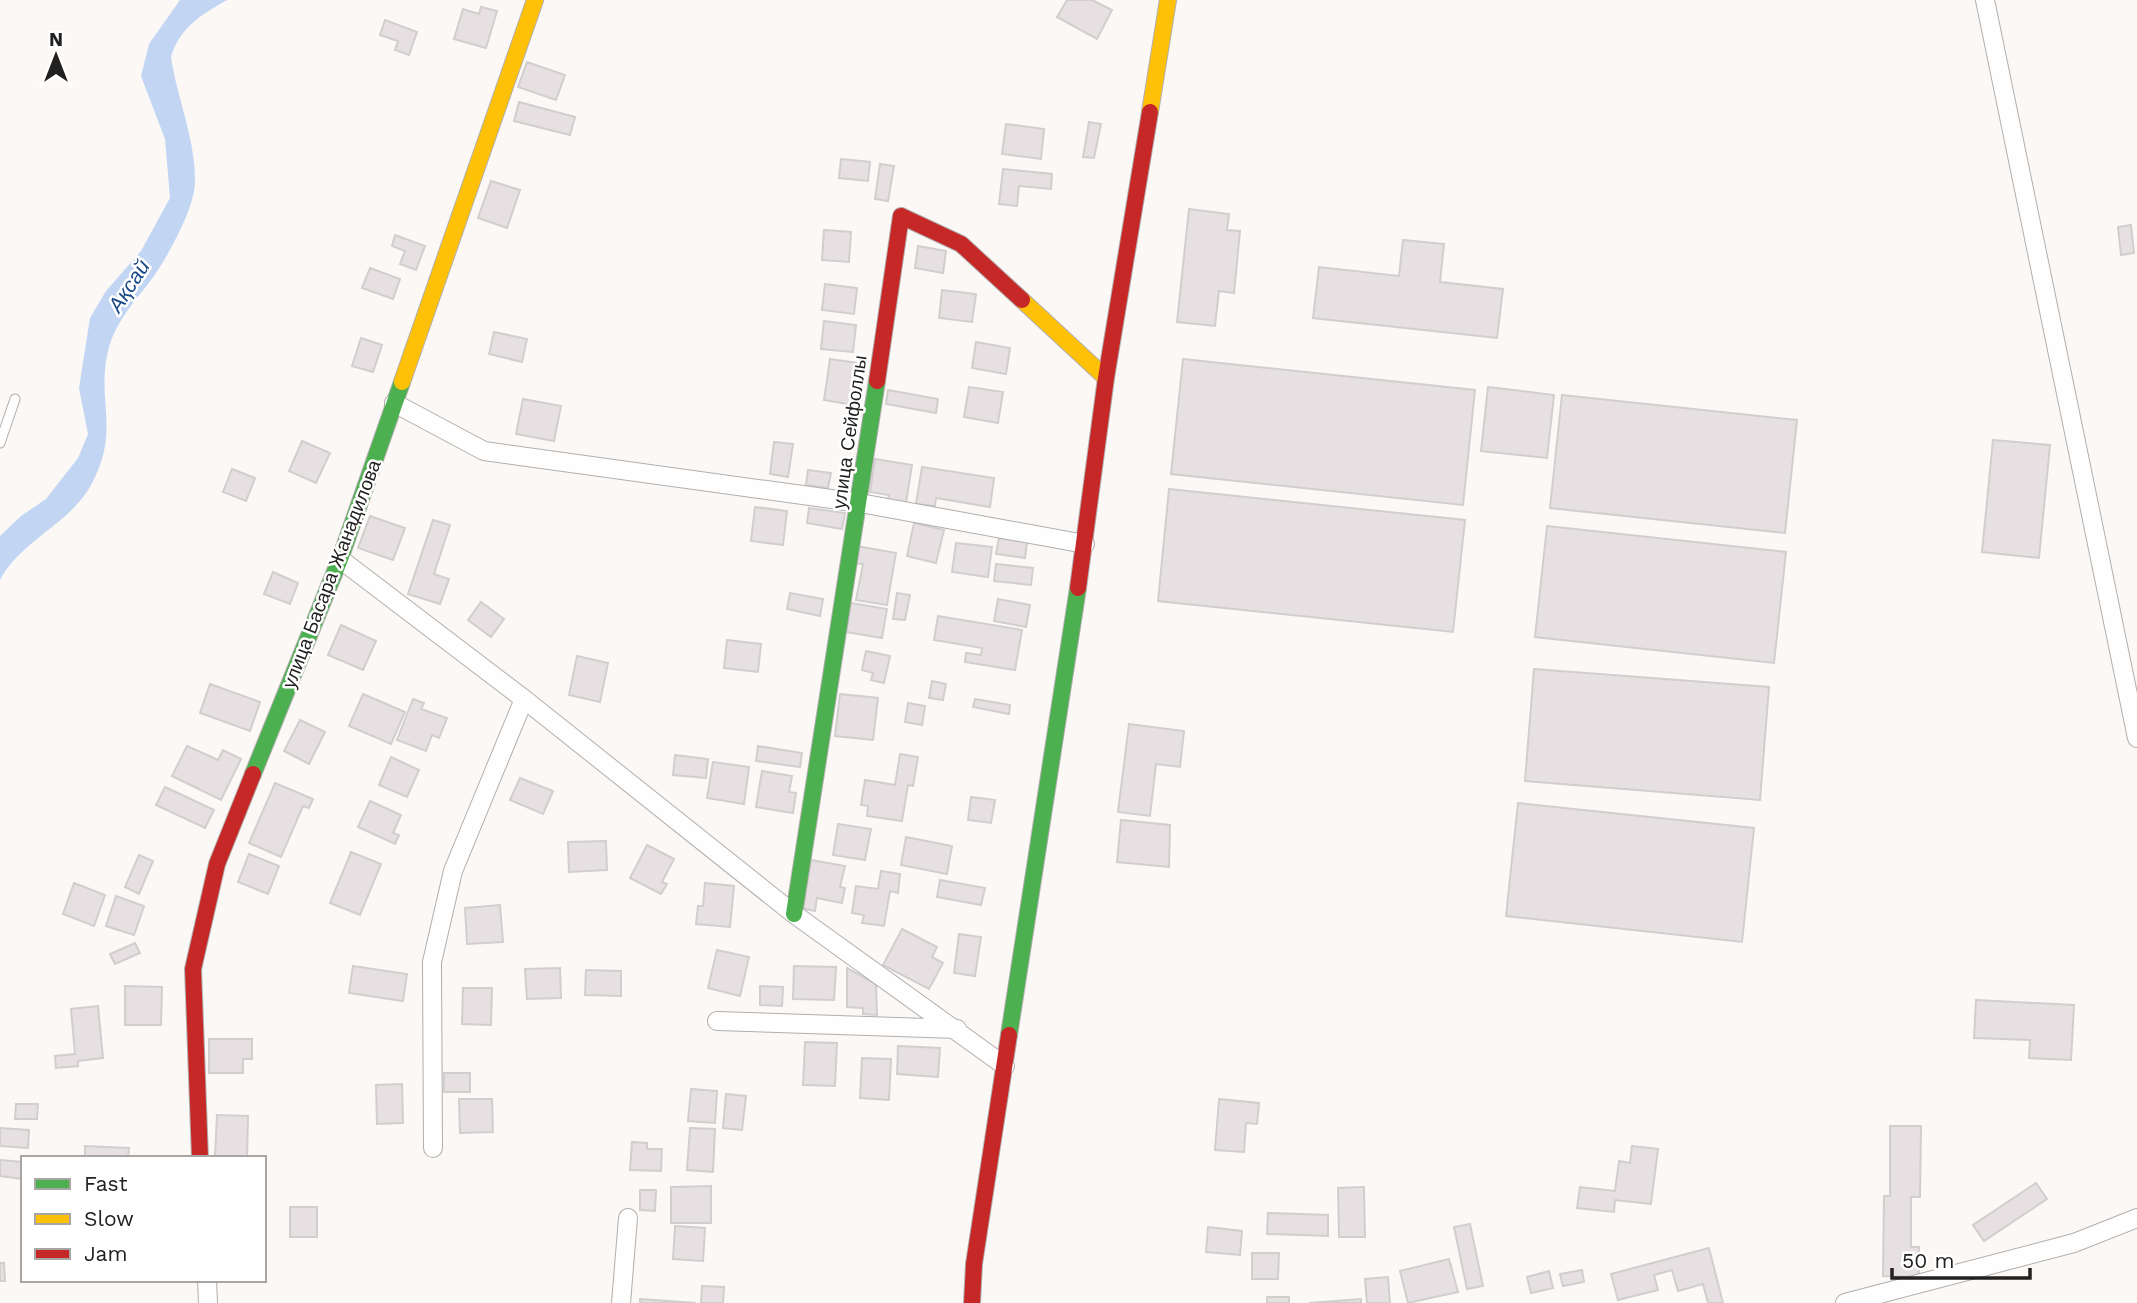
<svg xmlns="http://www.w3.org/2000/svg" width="2137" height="1303" viewBox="0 0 2137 1303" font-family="'Work Sans',sans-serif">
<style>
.water{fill:#c2d6f4}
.building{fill:#e7e0e3;stroke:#d1cece;stroke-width:2}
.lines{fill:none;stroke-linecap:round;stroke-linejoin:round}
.lane-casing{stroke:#b1afad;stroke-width:11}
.street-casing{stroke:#b1afad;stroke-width:20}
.fast-casing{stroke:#b1afad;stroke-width:18}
.slow-casing{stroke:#b1afad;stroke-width:18}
.jam-casing{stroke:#b1afad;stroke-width:18}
.lane{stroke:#fefefe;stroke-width:9}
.street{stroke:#fefefe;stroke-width:18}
.fast{stroke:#4caf50;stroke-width:16}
.slow{stroke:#ffc107;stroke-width:16}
.jam{stroke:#c62828;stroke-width:16}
.labels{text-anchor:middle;stroke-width:5;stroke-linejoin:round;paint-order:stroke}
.street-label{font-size:19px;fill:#23211f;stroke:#fff}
.water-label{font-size:21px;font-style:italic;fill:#174685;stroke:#fff}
</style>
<rect width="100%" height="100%" fill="#fbf8f6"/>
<path class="water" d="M180,0h47c-26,15 -47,27 -56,57 6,41 25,84 24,125 0,24 -24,68 -37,88 -18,27 -42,48 -50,81 -12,51 13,79 -17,134 -22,40 -70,55 -91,95v-44l21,-20 25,-17 32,-41 10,-24 -9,-46 11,-70 16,-27 35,-40 29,-53 -5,-59 -24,-63 8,-32z"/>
<path class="building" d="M1067,0h25l20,10 -15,29 -40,-22z
M481,7l16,4 -11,37 -32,-9 9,-30 16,5z
M385,20l32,12 -8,23 -14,-5 3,-9 -18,-6z
M527,62l38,13 -9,25 -38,-13z
M519,102l56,15 -5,18 -56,-14z
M1089,122l12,2 -7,34 -11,-1z
M1006,124l38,5 -3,30 -39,-5z
M841,159l29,3 -2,19 -29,-3z
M880,164l14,2 -6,35 -13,-2z
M1003,169l49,5 -1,15 -32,-3 -2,20 -18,-2z
M491,181l29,9 -13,38 -29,-10z
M1189,209l40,5 -2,16 13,1 -6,62 -15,-2 -4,35 -38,-4z
M2131,225l3,28 -13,2 -3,-28z
M824,230l27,2 -2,30 -27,-2z
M395,235l30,11 -9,24 -16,-6 5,-13 -13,-5z
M1403,240l41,4 -4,38 63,7 -6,49 -184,-20 6,-51 80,9z
M918,246l28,5 -3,22 -28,-5z
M370,268l30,11 -7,20 -31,-11z
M825,284l32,4 -3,26 -32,-4z
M942,290l34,4 -4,28 -33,-4z
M824,321l32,4 -3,27 -32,-3z
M494,332l33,7 -5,23 -33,-8z
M361,338l21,7 -9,27 -21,-6z
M976,342l34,6 -4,26 -34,-6z
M830,359l35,5 -6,42 -35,-6z
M1183,359l292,31 -12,115 -292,-31z
M969,387l34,5 -5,31 -34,-6z
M1488,387l66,8 -7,63 -66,-7z
M888,390l50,9 -2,14 -50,-9z
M1562,395l235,25 -12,113 -235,-25z
M523,399l38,7 -7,35 -38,-7z
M1993,440l57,5 -11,113 -57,-6z
M302,441l28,12 -14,30 -27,-12z
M774,442l19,2 -5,33 -18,-3z
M875,459l37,6 -6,38 -18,-3 1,-5 -19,-3z
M922,467l72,11 -4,29 -54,-9 -1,8 -19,-2z
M232,469l23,9 -9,23 -23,-9z
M808,470l23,3 -3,15 -22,-3z
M1169,489l296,31 -12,112 -295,-31z
M755,507l32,4 -4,34 -32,-4z
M809,508l36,5 -3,16 -35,-6z
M370,516l35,12 -12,32 -35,-12z
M433,520l17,5 -16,49 15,5 -9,25 -32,-10z
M914,523l30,7 -8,33 -29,-7z
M1547,526l239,26 -12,111 -239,-26z
M999,538l28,4 -2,16 -29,-4z
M956,543l36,4 -4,30 -36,-5z
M857,546l39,7 -9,52 -31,-5 7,-36 -9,-1z
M996,564l37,4 -2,17 -37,-4z
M273,572l25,11 -8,21 -26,-10z
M790,593l33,6 -3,17 -33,-7z
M897,593l13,2 -5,25 -12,-1z
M998,599l32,6 -4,22 -32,-6z
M481,602l23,17 -13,18 -23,-17z
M851,603l36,6 -5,29 -36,-6z
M938,616l84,14 -7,40 -50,-8 1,-9 15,2 1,-7 -48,-8z
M341,625l35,16 -13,29 -35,-15z
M727,640l34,4 -3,28 -34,-4z
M866,651l24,5 -6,27 -13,-3 2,-7 -11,-3z
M577,656l31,7 -8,39 -31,-7z
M1534,669l235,18 -9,113 -235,-19z
M932,681l14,3 -3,16 -14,-2z
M210,684l50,18 -10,29 -50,-18z
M363,694l42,18 -14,32 -42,-18z
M840,694l38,4 -5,42 -38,-4z
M413,699l11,4 -3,6 26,9 -8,20 -7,-3 -6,16 -29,-11z
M975,699l35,6 -1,9 -36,-7z
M908,703l17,3 -3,19 -17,-3z
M300,720l25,12 -16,32 -25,-13z
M1129,724l55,7 -4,36 -24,-3 -6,52 -32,-4z
M187,746l31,14 5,-10 18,9 -20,41 -49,-24z
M758,746l44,7 -2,14 -44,-6z
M900,754l18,3 -5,29 -5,-1 -6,36 -35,-5 1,-10 -7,-1 4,-25 30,5z
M675,755l33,4 -2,19 -33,-3z
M391,757l28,13 -12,27 -28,-12z
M713,762l36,5 -5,37 -37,-6z
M762,771l30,5 -3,16 7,1 -3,20 -37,-6z
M520,778l33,13 -10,23 -33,-14z
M275,783l38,16 -4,9 -6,-2 -22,51 -32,-14z
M165,787l49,23 -9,18 -49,-23z
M971,797l24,3 -4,23 -23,-3z
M370,801l31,14 -8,18 6,2 -4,9 -37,-17z
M1518,803l236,25 -12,114 -236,-26z
M1121,820l49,5 -1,42 -52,-5z
M838,824l33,5 -6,31 -32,-5z
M906,837l46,9 -5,28 -46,-9z
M606,841l1,29 -38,2 -1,-30z
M647,845l27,14 -12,23 5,2 -6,10 -31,-16z
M351,852l30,12 -21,51 -30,-12z
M249,854l30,12 -11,28 -30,-12z
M139,855l14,6 -14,33 -14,-7z
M811,860l34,6 -5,21 5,1 -3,15 -25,-5 -2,13 -14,-3z
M881,871l19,3 -2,19 -8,-2 -6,35 -22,-3 2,-8 -12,-2 4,-27 22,3z
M940,880l45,8 -4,17 -44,-8z
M74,883l31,12 -11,31 -31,-12z
M705,883l29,3 -4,41 -34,-3 2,-18h5z
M116,896l28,10 -10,29 -28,-9z
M500,905l3,37 -36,2 -2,-36z
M902,929l35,18 -5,10 11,6 -14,26 -46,-24z
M959,934l22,3 -6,39 -21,-3z
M135,943l5,10 -25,11 -5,-10z
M717,950l32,7 -9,39 -32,-8z
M353,966l54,8 -4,27 -54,-8z
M794,966l42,1 -2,33 -41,-1z
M560,968l1,30 -34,1 -2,-30z
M847,968l29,16 1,31 -14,-1v-6l-16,-1z
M586,970l35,1v25l-36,-1z
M125,986l37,1 -1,38h-36z
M760,986l23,1 -1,19 -22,-1z
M463,988h29l-1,37 -29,-1z
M1976,1000l98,5 -3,55 -42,-2 1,-18 -56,-2z
M98,1006l5,52 -25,3v5l-22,2 -1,-12 20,-2 -4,-45z
M209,1039h43v20h-9v14h-34z
M805,1042l32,1 -2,43 -32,-1z
M898,1046l42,2 -2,29 -41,-3z
M862,1058l29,1 -2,41 -29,-2z
M444,1073h26v19h-26z
M402,1084l1,39 -26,1 -1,-39z
M691,1089l26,2 -2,32 -27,-2z
M726,1094l20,2 -4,34 -19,-2z
M459,1099h33l1,33 -33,1z
M1219,1099l40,4 -2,21 -11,-1 -2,29 -29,-2z
M16,1104h22l-1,15h-22z
M217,1115l31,1 -1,42h-32z
M1890,1126h31l-1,71h-9v50h8v30l-36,-1 1,-80h6z
M0,1128l29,2 -1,18 -28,-2z
M690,1128l25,1 -2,43 -26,-2z
M632,1142l15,1v6h15l-1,22 -31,-1z
M85,1146l44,2 -1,10h-43z
M1632,1146l26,3 -7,55 -36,-4 -1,12 -37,-4 3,-21 35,4 4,-30 11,2z
M0,1160l23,2v17l-23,-3z
M2036,1183l11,16 -63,42 -11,-16z
M711,1186v37h-40v-36z
M1364,1187l1,50h-26l-1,-49z
M640,1190h16l-1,21 -15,-1z
M290,1207h27v30h-27z
M1268,1213l60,2v21l-61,-2z
M1470,1224l13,62 -16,3 -13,-62z
M675,1226l30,2 -2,33 -30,-2z
M1208,1227l34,4 -2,24 -34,-3z
M1709,1248l14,55h-15l-5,-19 -25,7 -6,-21 -18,5 4,15 -40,10 -7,-26z
M1252,1253h27l-1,26h-26z
M1449,1259l9,33 -50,11 -8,-32z
M0,1263h4l1,18h-5z
M1582,1270l2,12 -21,4 -3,-12z
M1549,1271l4,17 -22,5 -4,-16z
M1388,1277l2,26h-23l-2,-24z
M702,1286l22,1 -1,16h-22z
M1267,1297h22v6h-22z
M640,1299l56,4h-56z
M1361,1299v4h-52z"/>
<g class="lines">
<defs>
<path id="lane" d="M0,443l15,-44"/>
<path id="street" d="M1985,0l152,738
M394,403l90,48 376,52 225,41
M340,559l184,140 270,215 211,152
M717,1021l240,8
M433,1148l-1,-186 21,-91 71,-172
M207,1280l1,23
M621,1303l7,-85
M1845,1303l229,-60 63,-25"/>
<path id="fast" d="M253,774l87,-215 62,-177
M794,914l83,-533
M1009,1035l69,-447"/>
<path id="slow" d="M1150,112l18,-112
M1022,300l84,78
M402,382l133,-382"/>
<path id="jam" d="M877,381l24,-165 60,28 61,56
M1078,588l28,-210 44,-266
M200,1158l-7,-189 24,-105 36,-90
M972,1303l2,-39 35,-229"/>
</defs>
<use href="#lane" class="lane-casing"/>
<use href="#street" class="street-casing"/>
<use href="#fast" class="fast-casing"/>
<use href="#slow" class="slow-casing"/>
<use href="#jam" class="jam-casing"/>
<use href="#lane" class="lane"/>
<use href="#street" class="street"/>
<use href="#fast" class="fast"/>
<use href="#slow" class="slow"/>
<use href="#jam" class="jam"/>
</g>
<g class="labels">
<g class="street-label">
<text transform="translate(849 432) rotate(-82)" y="7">улица Сейфоллы</text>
<text transform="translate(331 574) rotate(-69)" y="7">улица Басара Жанадилова</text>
</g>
<g class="water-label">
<text transform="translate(129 286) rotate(-57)" y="7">Ақсай</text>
</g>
</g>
<rect x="21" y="1156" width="245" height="126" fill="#ffffff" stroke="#a7a6a5" stroke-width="2"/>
<rect x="35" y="1179" width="35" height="10" fill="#4caf50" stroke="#a7a6a5" stroke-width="2"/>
<text x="84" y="1191" font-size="21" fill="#23211f">Fast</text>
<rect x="35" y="1214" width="35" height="10" fill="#ffc107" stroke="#a7a6a5" stroke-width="2"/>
<text x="84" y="1226" font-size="21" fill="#23211f">Slow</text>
<rect x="35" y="1249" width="35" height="10" fill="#c62828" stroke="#a7a6a5" stroke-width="2"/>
<text x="84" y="1261" font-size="21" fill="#23211f">Jam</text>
<g transform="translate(56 56)" stroke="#ffffff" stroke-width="5" paint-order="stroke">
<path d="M0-5L12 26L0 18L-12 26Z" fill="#23211f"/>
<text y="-10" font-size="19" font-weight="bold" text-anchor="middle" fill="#23211f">N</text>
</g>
<path d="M1892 1268v10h138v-10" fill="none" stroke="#23211f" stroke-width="3.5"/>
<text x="1902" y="1268" font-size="21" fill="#23211f" stroke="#ffffff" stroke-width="5" paint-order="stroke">50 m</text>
</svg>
